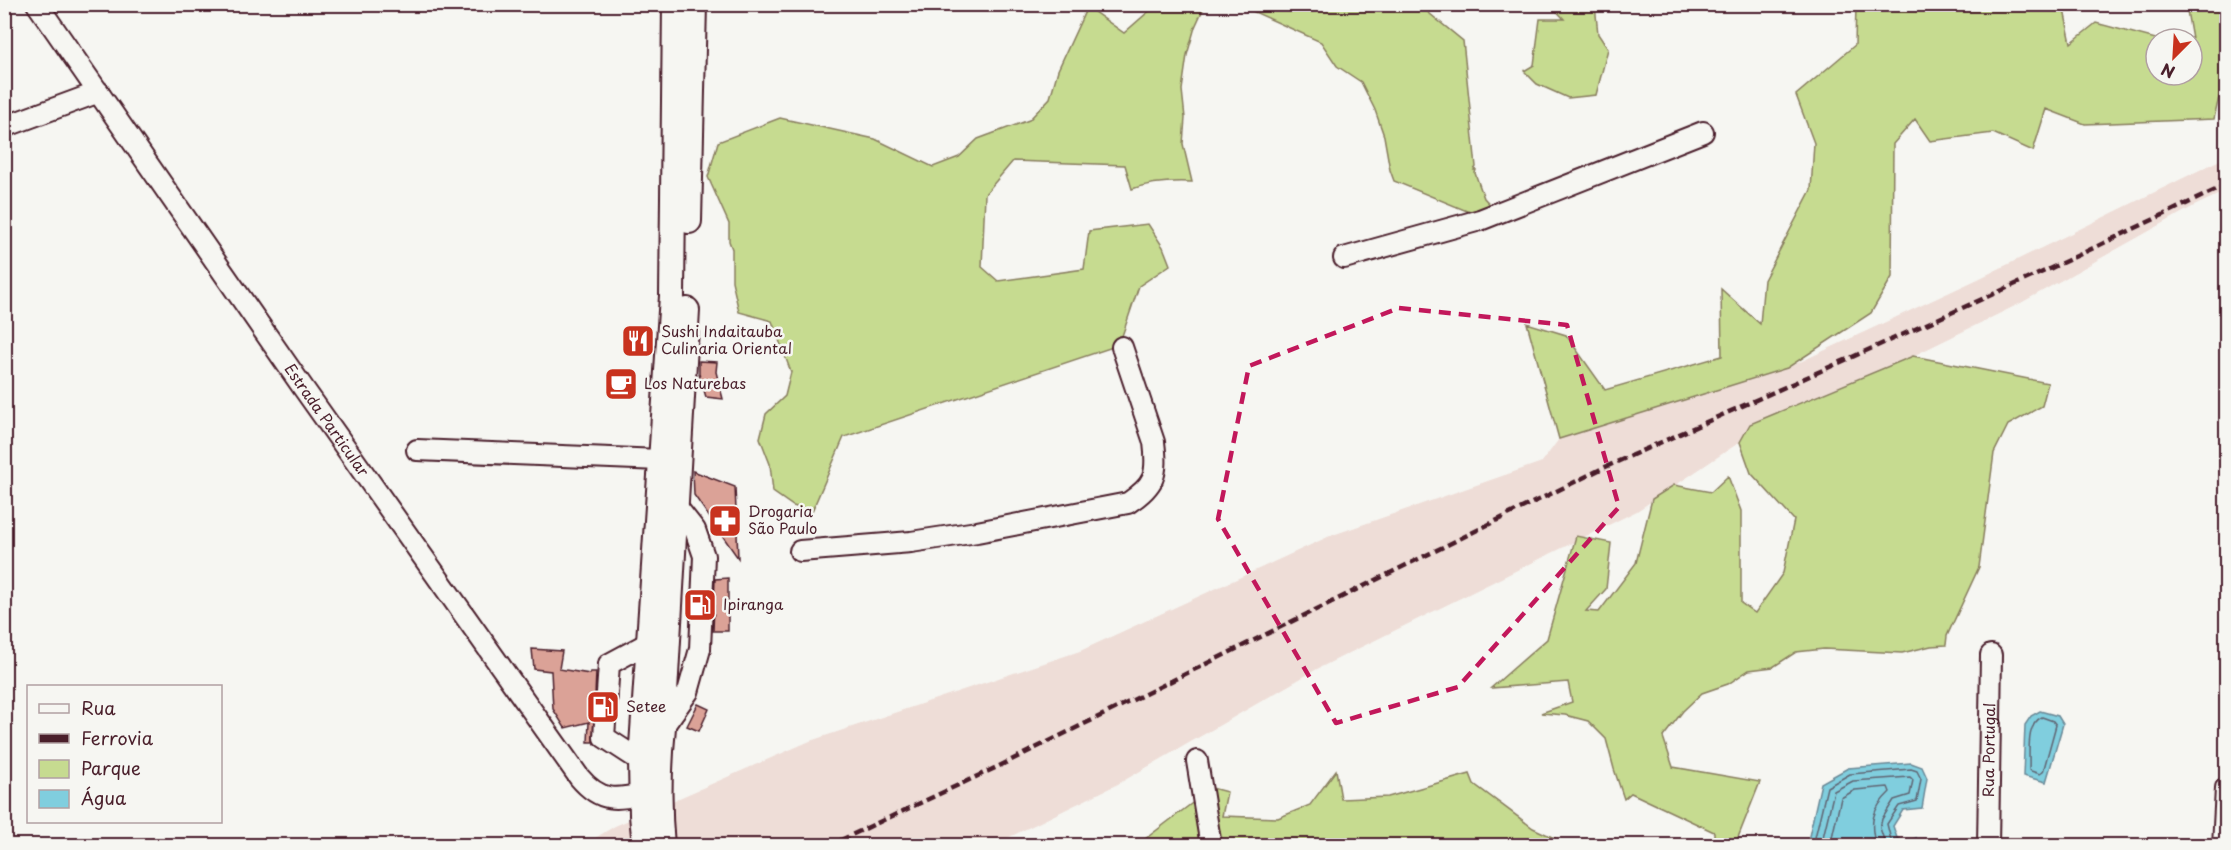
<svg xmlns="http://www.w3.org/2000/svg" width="2231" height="850" viewBox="0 0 2231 850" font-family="'Playpen Sans',sans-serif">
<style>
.built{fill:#eeddd7}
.green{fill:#c6db90;stroke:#887d5e;stroke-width:1.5}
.water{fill:#80cede;stroke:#6a8896;stroke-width:1.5}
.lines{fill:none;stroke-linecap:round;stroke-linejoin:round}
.shore{stroke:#606573;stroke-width:1.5}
.building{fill:#dba297;stroke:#4a1f2b;stroke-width:1.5}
.minor-casing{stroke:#4a1f2b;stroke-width:24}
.major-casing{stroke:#4a1f2b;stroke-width:28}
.minor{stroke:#f6f6f2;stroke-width:20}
.major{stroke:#f6f6f2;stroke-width:24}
.rail{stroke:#4a1f2b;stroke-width:4.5;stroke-dasharray:9 4.5;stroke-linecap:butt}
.marked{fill:none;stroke:#c2185b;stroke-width:4.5;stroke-dasharray:12 8;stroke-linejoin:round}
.labels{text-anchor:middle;stroke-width:5;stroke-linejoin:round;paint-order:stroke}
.poi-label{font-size:15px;fill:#4a1f2b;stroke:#f6f6f2;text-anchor:start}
.street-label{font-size:15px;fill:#4a1f2b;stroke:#f6f6f2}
</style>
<rect width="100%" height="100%" fill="#f6f6f2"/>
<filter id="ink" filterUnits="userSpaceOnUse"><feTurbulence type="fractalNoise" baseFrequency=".0167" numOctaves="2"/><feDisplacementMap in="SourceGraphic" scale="12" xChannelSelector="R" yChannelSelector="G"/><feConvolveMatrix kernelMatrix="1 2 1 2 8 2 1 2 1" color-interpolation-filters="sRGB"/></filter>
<g filter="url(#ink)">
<path class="built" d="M2226,157v34l-32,15 -175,98 -106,52 -163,68 -10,18 -103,69 -320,158 -199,115 -125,61 -411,1 33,-20 195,-85 270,-90 250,-115 212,-74 17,-23 228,-71 191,-89z"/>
<path class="green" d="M1156,5h49l-10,22 -8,28 -5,35 3,28 -2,26 9,38c-21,-1 -41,0 -60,7l-7,-24 -112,-4 -28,33 -3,73 16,14 86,-12 5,-38 59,-7 15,23 7,18 -31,21 -20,59 -275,92 -32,74 -19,-5 -20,-14 -3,-28 -10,-26 6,-24 19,-18 6,-24 -19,-51 -33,-9 -7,-31v-32l-3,-8v-17l-21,-47 10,-35 62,-24 95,21 58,28 26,-10 19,-18 51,-19 21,-22 8,-28 29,-63 37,26z
M1239,5h180l44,36 13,126 -2,3h2l-1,3 9,25 17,18 -10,5 -97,-40 -4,-11 -6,-34 -9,-26 -14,-28 -24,-16 -16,-24z
M1551,5h44l3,29 10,15 -12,46 -28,3 -31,-14 -13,-13 10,-6 6,-46h24z
M1856,5h207l8,38 25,-20 60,16v36h36v-36l-6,-34h40v62l-12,52 -129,5 -39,-15 -13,42 -40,-18 -63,8 -15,-22 -22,25 -1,133 -21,36 -84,55 -228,71 -32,-116 39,12 39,55 117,-34 -1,-67 39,35 4,-44 47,-90 3,-47 -18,-48 59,-50z
M1913,356l135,27 -6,23 -34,19 -14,28 -15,114 -32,69 -1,9 -15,1 -29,7 -78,-4 -28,3 -23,15 -24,3 -21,14 -26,9 -19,18 -20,26 10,30 87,15 -25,63h-21v-13l-83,-39 -7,6 -10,-30 -8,-30 -18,-18 -23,-6 -24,-2 31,-11 -4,-20 -77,6 56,-49 29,-103 35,7 -5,46 -20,22 13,1 37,-49 16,-64 22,-14 37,7 17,-16 13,35v92l14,10 28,-40 11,-53 -43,-47 -11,-31 10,-18z
M1336,770l5,29 47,-2 82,-23 4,10 59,44 34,16 -2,2h-429l76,-58 15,4 -5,24 56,2 32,-13z"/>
<path class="water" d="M2040,711l18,5 5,8 -17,58 -23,-6 2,-51 6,-9z
M1911,763l11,4 5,11 -5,30 -19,2 -10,16 4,12 9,4 10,-4 -2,7h-107l14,-62 27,-15z"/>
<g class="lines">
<path class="shore" d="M2042,717l11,4 3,4 -13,47 -3,2 -9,-3 -2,-2c1,-16 -4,-44 13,-52z
M1813,846l14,-59 23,-13 61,-5 6,2 4,8 -4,22 -18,5 -12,18 4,16 7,6
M1821,846l13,-55 19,-10 57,-4 3,3 -3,15 -16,5 -12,19 -2,9 6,18
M1830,846l11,-48 14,-8 33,-3 2,5c-18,17 -21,31 -14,54"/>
</g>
<path class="building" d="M699,361l18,1 -1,10 7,27 -17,-2 -7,-23z
M693,471l42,16 3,71 -44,-63z
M728,578v53h-15l2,-52z
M532,649l30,2 -3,18 31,5v-2h6l-3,70h-5l1,-20 -24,6 -12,-19 -2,-38 -17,-2z
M698,704l11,5 -10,22 -12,-5z"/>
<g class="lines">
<defs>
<g id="minor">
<path id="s1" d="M37,4l267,385 275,388c25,30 43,21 77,14"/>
<path d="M4,127l95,-35"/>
<path d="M1344,258l136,-38 223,-88"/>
<path d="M417,450l243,10"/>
<path d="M800,551l111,-9 66,-10 151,-29c27,-18 30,-28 26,-61l-32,-95"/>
<path d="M663,727l25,-35 12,-43 4,-93 -9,-26 -19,-24"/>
<path d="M641,761l-37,-24 5,-73 39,-21"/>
<path d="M1197,761l14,85"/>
<path id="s2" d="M1988,846l3,-191"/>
<path d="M2223,846l3,-58"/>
</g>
<path id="major" d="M689,221l5,-217
M645,846l-3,-31 -1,-54 31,-465 3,-292
M662,846c-4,-41 -3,-79 1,-119l24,-417"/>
</defs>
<use href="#minor" class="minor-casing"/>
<use href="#major" class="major-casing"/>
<use href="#minor" class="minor"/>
<use href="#major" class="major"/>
<path class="rail" d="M828,846l169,-79 604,-298 444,-198 181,-86"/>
</g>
</g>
<path class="marked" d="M1399,308l168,17 52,182 -161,180 -122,36 -118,-204 31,-153z"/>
<defs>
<symbol id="restaurant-square" viewBox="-11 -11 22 22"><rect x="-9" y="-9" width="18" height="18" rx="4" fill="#c8321e" stroke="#f6f6f2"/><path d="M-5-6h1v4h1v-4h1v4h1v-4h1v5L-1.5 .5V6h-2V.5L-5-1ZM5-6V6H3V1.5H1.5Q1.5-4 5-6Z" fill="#fff"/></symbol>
<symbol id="cafe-square" viewBox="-11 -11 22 22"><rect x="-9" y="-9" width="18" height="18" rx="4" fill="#c8321e" stroke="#f6f6f2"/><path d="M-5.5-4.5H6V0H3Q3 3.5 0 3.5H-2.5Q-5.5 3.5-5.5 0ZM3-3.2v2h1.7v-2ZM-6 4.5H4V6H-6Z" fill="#fff"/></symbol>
<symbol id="pharmacy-square" viewBox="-11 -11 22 22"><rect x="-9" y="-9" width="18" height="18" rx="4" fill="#c8321e" stroke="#f6f6f2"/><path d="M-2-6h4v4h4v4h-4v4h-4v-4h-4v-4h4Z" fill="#fff"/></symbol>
<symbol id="fuel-square" viewBox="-11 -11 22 22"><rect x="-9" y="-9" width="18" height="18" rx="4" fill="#c8321e" stroke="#f6f6f2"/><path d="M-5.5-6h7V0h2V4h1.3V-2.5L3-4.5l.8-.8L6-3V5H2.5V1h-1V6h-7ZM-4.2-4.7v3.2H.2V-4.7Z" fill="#fff"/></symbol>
</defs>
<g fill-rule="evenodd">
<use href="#restaurant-square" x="619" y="322" width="38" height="38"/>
<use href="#cafe-square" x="602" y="365" width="38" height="38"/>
<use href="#pharmacy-square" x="706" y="502" width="38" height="38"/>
<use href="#fuel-square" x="681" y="586" width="38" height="38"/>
<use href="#fuel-square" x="584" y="688" width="38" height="38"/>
</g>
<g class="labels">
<g class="poi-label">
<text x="661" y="337">Sushi Indaitauba<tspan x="661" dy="17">Culinaria Oriental</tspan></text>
<text x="644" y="389">Los Naturebas</text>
<text x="748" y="517">Drogaria<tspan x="748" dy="17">São Paulo</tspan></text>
<text x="723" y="610">Ipiranga</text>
<text x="626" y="712">Setee</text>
</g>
<g class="street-label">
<text dy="5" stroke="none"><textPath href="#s1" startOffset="507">Estrada Particular</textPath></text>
<text dy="5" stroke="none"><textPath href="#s2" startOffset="96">Rua Portugal</textPath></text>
</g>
</g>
<rect width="2231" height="850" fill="none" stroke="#f6f6f2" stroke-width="24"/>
<rect x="12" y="12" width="2207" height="826" fill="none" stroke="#4a1f2b" stroke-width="2" filter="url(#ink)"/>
<rect x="27" y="685" width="195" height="138" fill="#f6f6f2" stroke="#b1a0a2" stroke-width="1.5"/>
<rect x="39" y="704" width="30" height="9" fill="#f6f6f2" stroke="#b1a0a2" stroke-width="1.5"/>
<text x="81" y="715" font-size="18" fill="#4a1f2b">Rua</text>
<rect x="39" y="734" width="30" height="9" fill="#4a1f2b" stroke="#b1a0a2" stroke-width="1.5"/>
<text x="81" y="745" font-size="18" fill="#4a1f2b">Ferrovia</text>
<rect x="39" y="760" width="30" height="18" fill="#c6db90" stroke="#b1a0a2" stroke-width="1.5"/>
<text x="81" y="775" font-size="18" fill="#4a1f2b">Parque</text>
<rect x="39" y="790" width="30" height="18" fill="#80cede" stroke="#b1a0a2" stroke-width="1.5"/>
<text x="81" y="805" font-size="18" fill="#4a1f2b">Água</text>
<g transform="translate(2174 57) rotate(204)"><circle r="28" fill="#f6f6f2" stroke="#b1a0a2" stroke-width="1.5"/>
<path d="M0-4.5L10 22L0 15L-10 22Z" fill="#c8321e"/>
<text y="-9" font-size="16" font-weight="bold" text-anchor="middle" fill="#4a1f2b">N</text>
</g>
</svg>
